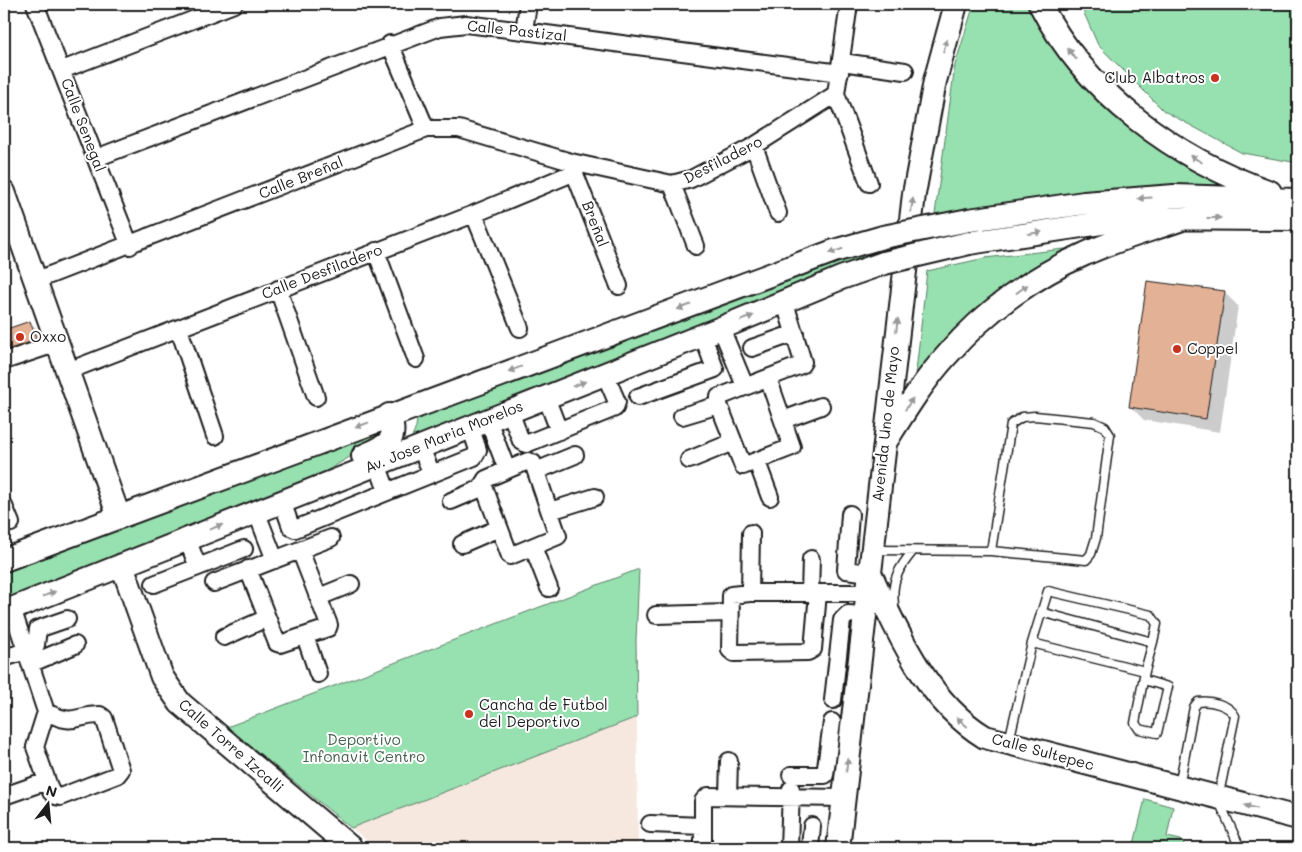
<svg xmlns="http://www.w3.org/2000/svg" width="1302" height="852" viewBox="0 0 1302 852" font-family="Mali,sans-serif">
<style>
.built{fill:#f7e8df}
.green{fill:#97e0af;stroke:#5a7e66}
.shadow{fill:#0003}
.building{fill:#e3b195;stroke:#1c1c1c}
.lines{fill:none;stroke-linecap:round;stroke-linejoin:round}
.lane-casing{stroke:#1c1c1c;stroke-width:11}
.street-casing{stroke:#1c1c1c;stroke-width:20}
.secondary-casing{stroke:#1c1c1c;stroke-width:26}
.lane{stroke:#fff;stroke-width:8}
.street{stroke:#fff;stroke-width:16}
.secondary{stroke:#fff;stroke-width:22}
.secondary-bridge-casing{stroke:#1c1c1c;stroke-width:26;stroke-linecap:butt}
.secondary-bridge{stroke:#fff;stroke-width:22}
.oneway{fill:#999}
.poi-dot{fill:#c8321e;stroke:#fff;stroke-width:2}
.labels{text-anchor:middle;stroke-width:4;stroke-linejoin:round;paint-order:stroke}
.street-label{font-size:15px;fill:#1c1c1c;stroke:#fff}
.poi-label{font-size:15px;fill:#1c1c1c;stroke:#fff;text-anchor:start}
.park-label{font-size:15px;fill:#47614f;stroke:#fff}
</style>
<rect width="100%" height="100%" fill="#fff"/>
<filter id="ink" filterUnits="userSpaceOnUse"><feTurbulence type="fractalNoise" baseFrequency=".02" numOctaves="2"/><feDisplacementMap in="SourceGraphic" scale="10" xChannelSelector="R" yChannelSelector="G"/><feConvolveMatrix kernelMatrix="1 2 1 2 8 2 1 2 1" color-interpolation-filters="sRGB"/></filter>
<g filter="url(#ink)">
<path class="built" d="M637,717l1,131h-262l-25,-20z"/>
<path class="green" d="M974,4h59l18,31 175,149 -143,9 -148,21 20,-149z
M1080,4h218v159l-56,-10 -78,-42 -66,-66z
M894,243l-4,5 -58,27 -430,174c11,-11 17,-21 14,-38l278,-108z
M1091,246l-12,6 -165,138 13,-119 58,-13z
M386,427l2,7 -70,42 -314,131v-43z
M639,569l-3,71 1,77 -286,111 -124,-101z
M1145,799l28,8 -6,30 14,3 6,8h-54z"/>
<path class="shadow" d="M1224,292l14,14 -18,126 -76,-12 -13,-13z
M30,322l7,7 6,19 -32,4 -7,-21z"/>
<path class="building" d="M1147,281l78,10 -19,128 -77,-12z
M30,321l7,20 -27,12 -6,-23z"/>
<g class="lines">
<defs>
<path id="lane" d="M875,550l116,1 95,9 5,-6 5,-16 14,-103 -5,-8 -11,-5 -59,-6 -13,1 -11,7 -20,127
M894,604c-3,-24 5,-36 19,-53
M1032,643l113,28 8,-29 -112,-30
M1144,680l24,7 -11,46 -18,-4 -4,-6 10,-52
M1009,741l23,-98 16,-52 103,24 6,9 -4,18
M1179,786l15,-79 4,-5c12,-2 32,3 37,14l-17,83 22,49"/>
<path id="street" d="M35,4l95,242
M849,4l-13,90 33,89
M524,31l4,-27
M390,44l36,85
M842,62l63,9
M62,70l172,-66
M754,146l24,67
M96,158l344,-131 26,-3 58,7 316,42
M571,164l48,122
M672,184l24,62
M474,214l46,114
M376,251l40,108
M37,280l389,-151h33l112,33 101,22 19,-5 63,-33 82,-52
M278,289l38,108
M721,328l24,58
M179,329l36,107
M752,348l43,-15
M4,361l54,-18
M68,371l406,-157 101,-42
M768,378l24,69 -49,19 -24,-61v-8l82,-32 2,-3 -18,-59
M546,397l13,34
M638,397l77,-28 -12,-33
M510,411l11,30 5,3 89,-36 2,-6 -12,-28
M682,416l37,-11
M488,420l19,50
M783,420l38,-14
M420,446l12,28
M689,460l44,-18
M528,461l5,2 25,73 -48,20 -27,-72 3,-5z
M757,462l13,35
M377,464l10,27
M536,471l39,-16
M282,501l9,26 4,2 179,-72 4,-7 -8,-24
M451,501l33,-14
M4,506l7,17
M256,511l19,49
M550,511l45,-14
M850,514l-4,56 24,3
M187,539l11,28 46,-18
M462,544l37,-16
M533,547l16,41
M248,569l29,74 3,1 48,-16 1,-3 -29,-75
M214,583l117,-45
M154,584l44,-17
M750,593l1,-60
M810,593l1,-34
M818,593l-5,56 -5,3 -74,1 -4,-3 1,-55 19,-2h118
M319,597l32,-13
M12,608l34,104 -11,35 16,45 4,4 5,1 57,-22 4,-5 -17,-52 -4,-3c-27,0 -23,12 -54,-3
M656,615l73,-2
M305,636l13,38
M224,637l43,-19
M4,658l22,-7 10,-6 2,-16 29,-10
M30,664l45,-19
M833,700l9,-80 6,-6 17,1
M791,775h34l7,-53
M4,796l43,-15
M728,796l1,-35
M650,824l53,2
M703,848v-47l5,-5 136,2
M789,848l2,-59
M810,848l2,-22"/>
<path id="secondary" d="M1040,4c46,90 136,155 230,188
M4,192l115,325
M969,220l115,-17 90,-7 124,4
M969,243l165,-25 164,1
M886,441c19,-30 38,-61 62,-87 36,-42 86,-78 137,-100 32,-15 67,-24 100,-36
M363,456c21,-9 37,-13 26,-41
M4,560l830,-309 49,-14
M122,565l40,112 18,26 171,145
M870,573c28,60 57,129 115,164l313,81
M4,612l717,-284 120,-50 43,-15
M838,848l76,-654 21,-113 21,-77"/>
</defs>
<use href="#lane" class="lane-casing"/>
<use href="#street" class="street-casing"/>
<use href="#secondary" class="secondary-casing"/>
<use href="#lane" class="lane"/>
<use href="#street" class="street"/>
<use href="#secondary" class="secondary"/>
<defs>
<path id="secondary-bridge" d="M883,237l86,-17
M884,263l85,-20"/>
</defs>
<use href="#secondary-bridge" class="secondary-bridge-casing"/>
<use href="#secondary-bridge" class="secondary-bridge"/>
</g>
<defs><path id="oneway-solid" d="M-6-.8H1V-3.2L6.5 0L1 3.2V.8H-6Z" transform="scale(1.25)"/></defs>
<g class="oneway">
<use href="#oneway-solid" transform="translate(945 46) rotate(-75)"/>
<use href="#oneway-solid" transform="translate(1072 54) rotate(-128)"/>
<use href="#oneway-solid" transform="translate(1196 159) rotate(-150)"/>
<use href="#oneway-solid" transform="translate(1145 198) rotate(176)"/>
<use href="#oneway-solid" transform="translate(912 205) rotate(-82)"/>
<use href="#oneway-solid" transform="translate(1214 218)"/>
<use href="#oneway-solid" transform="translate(1035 233) rotate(-9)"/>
<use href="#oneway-solid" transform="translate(836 251) rotate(163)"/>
<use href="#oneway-solid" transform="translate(1022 289) rotate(-36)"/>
<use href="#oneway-solid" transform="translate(684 307) rotate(160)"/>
<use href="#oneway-solid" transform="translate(747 318) rotate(-22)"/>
<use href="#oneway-solid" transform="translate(897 325) rotate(-83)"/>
<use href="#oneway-solid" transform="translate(515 369) rotate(160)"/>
<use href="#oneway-solid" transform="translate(579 384) rotate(-21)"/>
<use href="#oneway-solid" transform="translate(909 404) rotate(-57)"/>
<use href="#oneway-solid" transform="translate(362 425) rotate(159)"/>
<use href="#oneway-solid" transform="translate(216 527) rotate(-22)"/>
<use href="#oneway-solid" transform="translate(49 594) rotate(-22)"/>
<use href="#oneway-solid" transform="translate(962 722) rotate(-139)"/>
<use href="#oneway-solid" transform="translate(847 765) rotate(-83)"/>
<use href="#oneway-solid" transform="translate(1251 807) rotate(-166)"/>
</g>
</g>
<g class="poi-dot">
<circle cx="1215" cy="78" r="5"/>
<circle cx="20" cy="337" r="5"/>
<circle cx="1177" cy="349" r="5"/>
<circle cx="469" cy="714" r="5"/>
</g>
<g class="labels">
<g class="street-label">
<text transform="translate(517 31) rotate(6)" y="5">Calle Pastizal</text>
<text transform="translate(83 125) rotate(69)" y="5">Calle Senegal</text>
<text transform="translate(723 160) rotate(-27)" y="5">Desfiladero</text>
<text transform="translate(301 178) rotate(-22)" y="5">Calle Breñal</text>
<text transform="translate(595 224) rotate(69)" y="5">Breñal</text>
<text transform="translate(322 272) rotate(-21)" y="5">Calle Desfiladero</text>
<text transform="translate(886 424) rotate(-84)" y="5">Avenida Uno de Mayo</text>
<text transform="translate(444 437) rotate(-22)" y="5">Av. Jose Maria Morelos</text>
<text transform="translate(231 746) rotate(41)" y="5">Calle Torre Izcalli</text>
<text transform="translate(1043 752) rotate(15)" y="5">Calle Sultepec</text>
</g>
<g class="poi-label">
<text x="1205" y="83" text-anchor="end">Club Albatros</text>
<text x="30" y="342">Oxxo</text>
<text x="1187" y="354">Coppel</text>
<text x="479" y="710">Cancha de Futbol<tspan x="479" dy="17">del Deportivo</tspan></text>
</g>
<g class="park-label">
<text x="364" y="745">Deportivo<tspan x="364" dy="17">Infonavit Centro</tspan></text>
</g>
</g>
<rect width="1302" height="852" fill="none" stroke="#fff" stroke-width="20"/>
<rect x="10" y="10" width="1282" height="832" fill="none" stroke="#1c1c1c" stroke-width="2" filter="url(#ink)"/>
<g transform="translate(48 804) rotate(16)" stroke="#ffffff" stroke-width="4" paint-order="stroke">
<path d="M0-4L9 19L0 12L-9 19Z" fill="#1c1c1c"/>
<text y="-8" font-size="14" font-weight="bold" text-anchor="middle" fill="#1c1c1c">N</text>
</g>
</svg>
